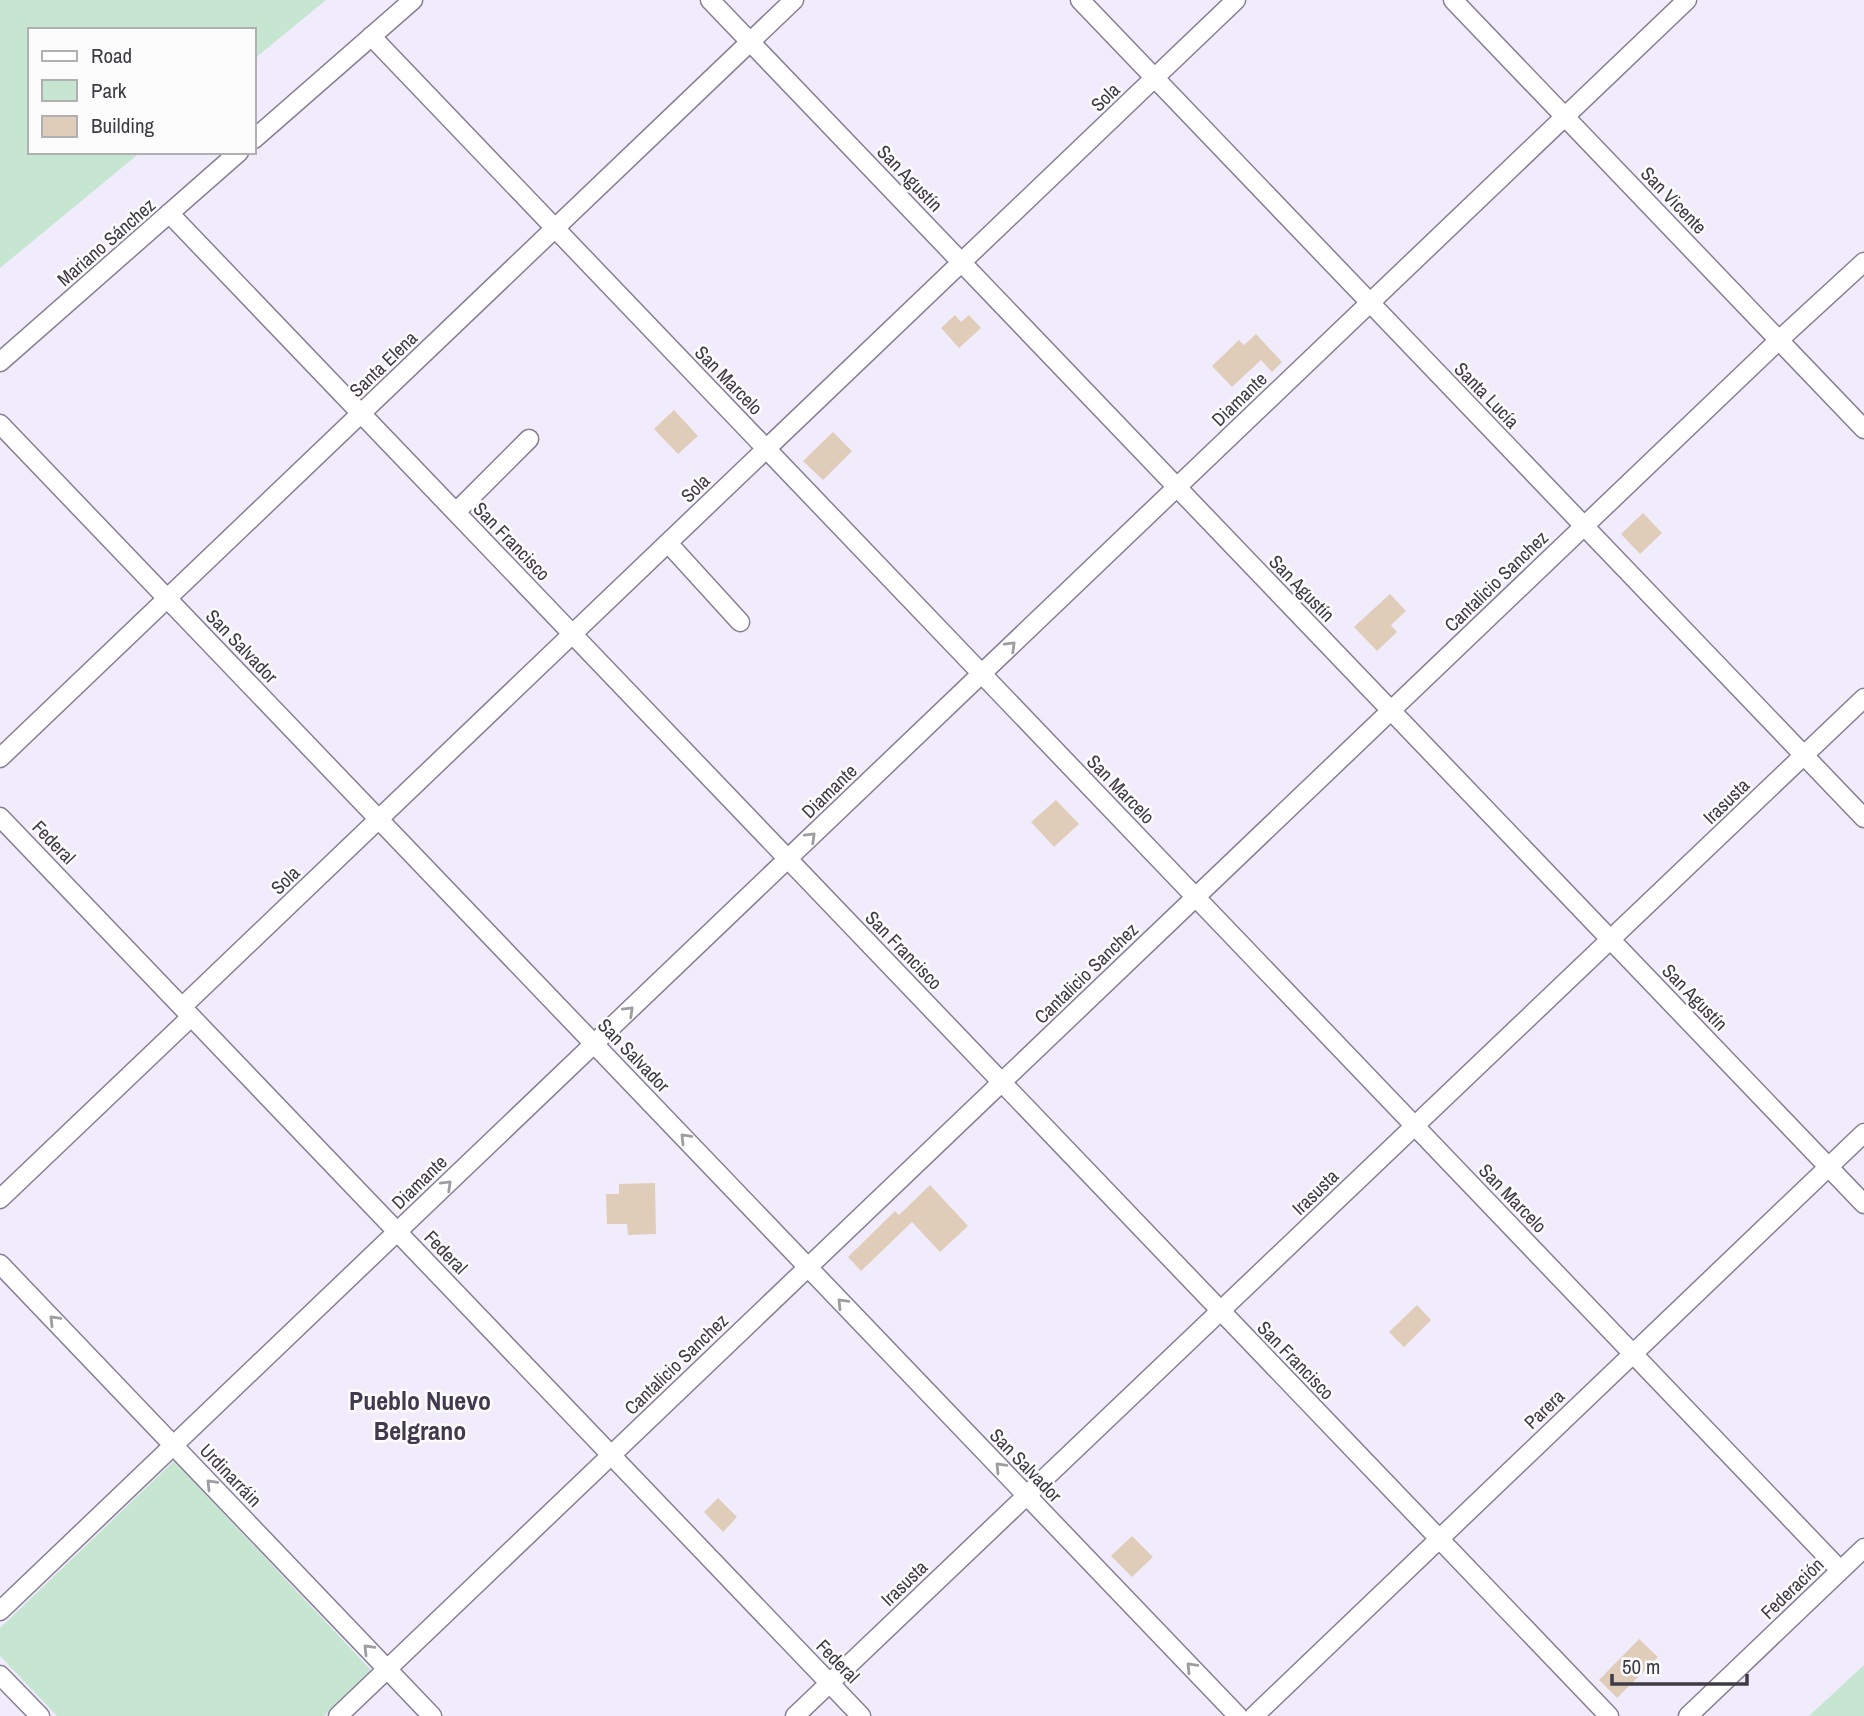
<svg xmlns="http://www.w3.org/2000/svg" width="1864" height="1716" viewBox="0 0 1864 1716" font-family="'Archivo Narrow',sans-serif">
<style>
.green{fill:#c6e6d2}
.building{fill:#e0cdb9}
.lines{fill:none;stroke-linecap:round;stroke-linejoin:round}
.minor-casing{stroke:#867f95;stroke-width:21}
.minor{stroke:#fff;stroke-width:18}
.oneway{stroke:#9e9da2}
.labels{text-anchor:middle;stroke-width:5;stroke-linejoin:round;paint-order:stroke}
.street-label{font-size:19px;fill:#3e3b44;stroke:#fcfcfc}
.district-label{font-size:26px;font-weight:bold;fill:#413a4e;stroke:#fcfcfc}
</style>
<rect width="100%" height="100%" fill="#f1ecfb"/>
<path class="green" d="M0,0h326l-72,59v-29h-224v122h111l-141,116z
M174,1461l197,209 -47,46h-267l-57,-60v-28z
M1864,1665v51h-55z"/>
<path class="building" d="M955,315l6,7 8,-7 12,13 -22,20 -18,-20z
M1256,334l26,28 -10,10 -11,-12 -29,27 -20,-21 27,-26 5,5z
M674,410l24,26 -20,18 -24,-25z
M833,432l19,19 -29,29 -20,-19z
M1643,513l19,20 -22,21 -19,-20z
M1390,594l16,17 -15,14 6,7 -20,19 -23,-24z
M1056,800l23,24 -25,23 -23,-25z
M655,1183l1,51 -28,1 -1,-11h-20l-1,-30h13v-10z
M930,1185l38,41 -28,26 -28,-30 -51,49 -13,-14 47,-46 4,4z
M1417,1305l14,15 -27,27 -15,-15z
M718,1498l19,19 -14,15 -19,-20z
M1132,1536l21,21 -21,20 -21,-21z
M1639,1639l19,18 -41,41 -18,-18z"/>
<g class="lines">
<defs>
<path id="minor" d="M710,0l1154,1204
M1080,0l784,818
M1453,0l411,429
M371,36l1469,1534
M254,139l159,-139
M169,213l1440,1503
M0,362l239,-210
M0,424l1238,1292
M456,512l73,-73
M668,543l72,79
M0,758l794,-758
M0,817l861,899
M182,1007l1054,-1007
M0,1199l191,-182
M0,1264l432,452
M0,1611l1687,-1611
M0,1675l40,41
M338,1716l1441,-1376 85,-78
M795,1716l1069,-1018
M1254,1716l610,-583
M1688,1716l176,-168"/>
</defs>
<use href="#minor" class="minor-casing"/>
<use href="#minor" class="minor"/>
</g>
<defs><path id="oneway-chevron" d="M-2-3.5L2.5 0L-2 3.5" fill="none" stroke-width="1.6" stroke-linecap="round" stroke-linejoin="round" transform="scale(1.75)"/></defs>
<g class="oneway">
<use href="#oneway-chevron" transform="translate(1011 646) rotate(-44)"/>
<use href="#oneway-chevron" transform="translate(811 837) rotate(-44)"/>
<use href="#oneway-chevron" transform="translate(629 1011) rotate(-44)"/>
<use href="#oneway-chevron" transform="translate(685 1138) rotate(-134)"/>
<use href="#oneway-chevron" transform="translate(447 1185) rotate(-44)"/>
<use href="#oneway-chevron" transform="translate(842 1303) rotate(-134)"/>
<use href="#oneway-chevron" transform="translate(54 1320) rotate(-134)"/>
<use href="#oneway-chevron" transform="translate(1000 1467) rotate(-134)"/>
<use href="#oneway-chevron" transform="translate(211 1484) rotate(-134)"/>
<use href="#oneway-chevron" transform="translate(368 1649) rotate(-134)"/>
<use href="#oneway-chevron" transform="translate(1191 1667) rotate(-134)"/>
</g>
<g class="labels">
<g class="street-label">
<text transform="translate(1105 97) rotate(-44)" y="7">Sola</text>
<text transform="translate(910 178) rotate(46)" y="7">San Agustín</text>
<text transform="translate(1674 200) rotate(46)" y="7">San Vicente</text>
<text transform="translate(106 242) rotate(-41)" y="7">Mariano Sánchez</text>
<text transform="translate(383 364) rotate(-44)" y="7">Santa Elena</text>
<text transform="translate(729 380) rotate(46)" y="7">San Marcelo</text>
<text transform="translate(1487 395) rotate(46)" y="7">Santa Lucía</text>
<text transform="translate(1239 399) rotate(-44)" y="7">Diamante</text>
<text transform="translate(695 488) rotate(-44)" y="7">Sola</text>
<text transform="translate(512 541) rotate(46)" y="7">San Francisco</text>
<text transform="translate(1496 581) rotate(-44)" y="7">Cantalicio Sanchez</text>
<text transform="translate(1302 588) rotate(46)" y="7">San Agustín</text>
<text transform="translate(242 646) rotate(46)" y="7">San Salvador</text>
<text transform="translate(1121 789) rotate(46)" y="7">San Marcelo</text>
<text transform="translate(829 791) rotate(-44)" y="7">Diamante</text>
<text transform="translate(1726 801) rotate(-44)" y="7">Irasusta</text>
<text transform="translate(54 842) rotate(46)" y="7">Federal</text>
<text transform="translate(285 880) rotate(-44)" y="7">Sola</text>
<text transform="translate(904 950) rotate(46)" y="7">San Francisco</text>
<text transform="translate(1086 973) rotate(-44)" y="7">Cantalicio Sanchez</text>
<text transform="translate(1695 997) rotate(46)" y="7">San Agustín</text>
<text transform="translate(634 1055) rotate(46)" y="7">San Salvador</text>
<text transform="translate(419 1182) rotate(-44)" y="7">Diamante</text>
<text transform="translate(1315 1192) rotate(-44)" y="7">Irasusta</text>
<text transform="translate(1513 1198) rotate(46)" y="7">San Marcelo</text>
<text transform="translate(446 1252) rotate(46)" y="7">Federal</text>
<text transform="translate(1296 1360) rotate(46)" y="7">San Francisco</text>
<text transform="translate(676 1364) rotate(-44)" y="7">Cantalicio Sanchez</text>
<text transform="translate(1544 1409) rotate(-44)" y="7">Parera</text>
<text transform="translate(1026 1465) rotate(46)" y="7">San Salvador</text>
<text transform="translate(231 1475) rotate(46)" y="7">Urdinarráin</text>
<text transform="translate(904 1583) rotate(-44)" y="7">Irasusta</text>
<text transform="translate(1792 1588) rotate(-44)" y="7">Federación</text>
<text transform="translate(838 1661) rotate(46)" y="7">Federal</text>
</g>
<g class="district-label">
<text x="420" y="1410">Pueblo Nuevo<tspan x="420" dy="30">Belgrano</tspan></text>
</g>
</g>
<rect x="28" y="28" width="228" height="126" fill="#fcfcfc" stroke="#b0afb2" stroke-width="2"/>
<rect x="42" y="51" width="35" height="10" fill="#ffffff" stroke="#b0afb2" stroke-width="2"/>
<text x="91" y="63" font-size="21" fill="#3e3b44">Road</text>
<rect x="42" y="80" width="35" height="21" fill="#c6e6d2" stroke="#b0afb2" stroke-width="2"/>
<text x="91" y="98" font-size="21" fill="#3e3b44">Park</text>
<rect x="42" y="116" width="35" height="21" fill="#e0cdb9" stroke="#b0afb2" stroke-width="2"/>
<text x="91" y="133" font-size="21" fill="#3e3b44">Building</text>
<path d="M1612 1674v10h135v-10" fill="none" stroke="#3e3b44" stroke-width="3.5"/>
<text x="1622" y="1674" font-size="21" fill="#3e3b44" stroke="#fcfcfc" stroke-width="5" paint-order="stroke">50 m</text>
</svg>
